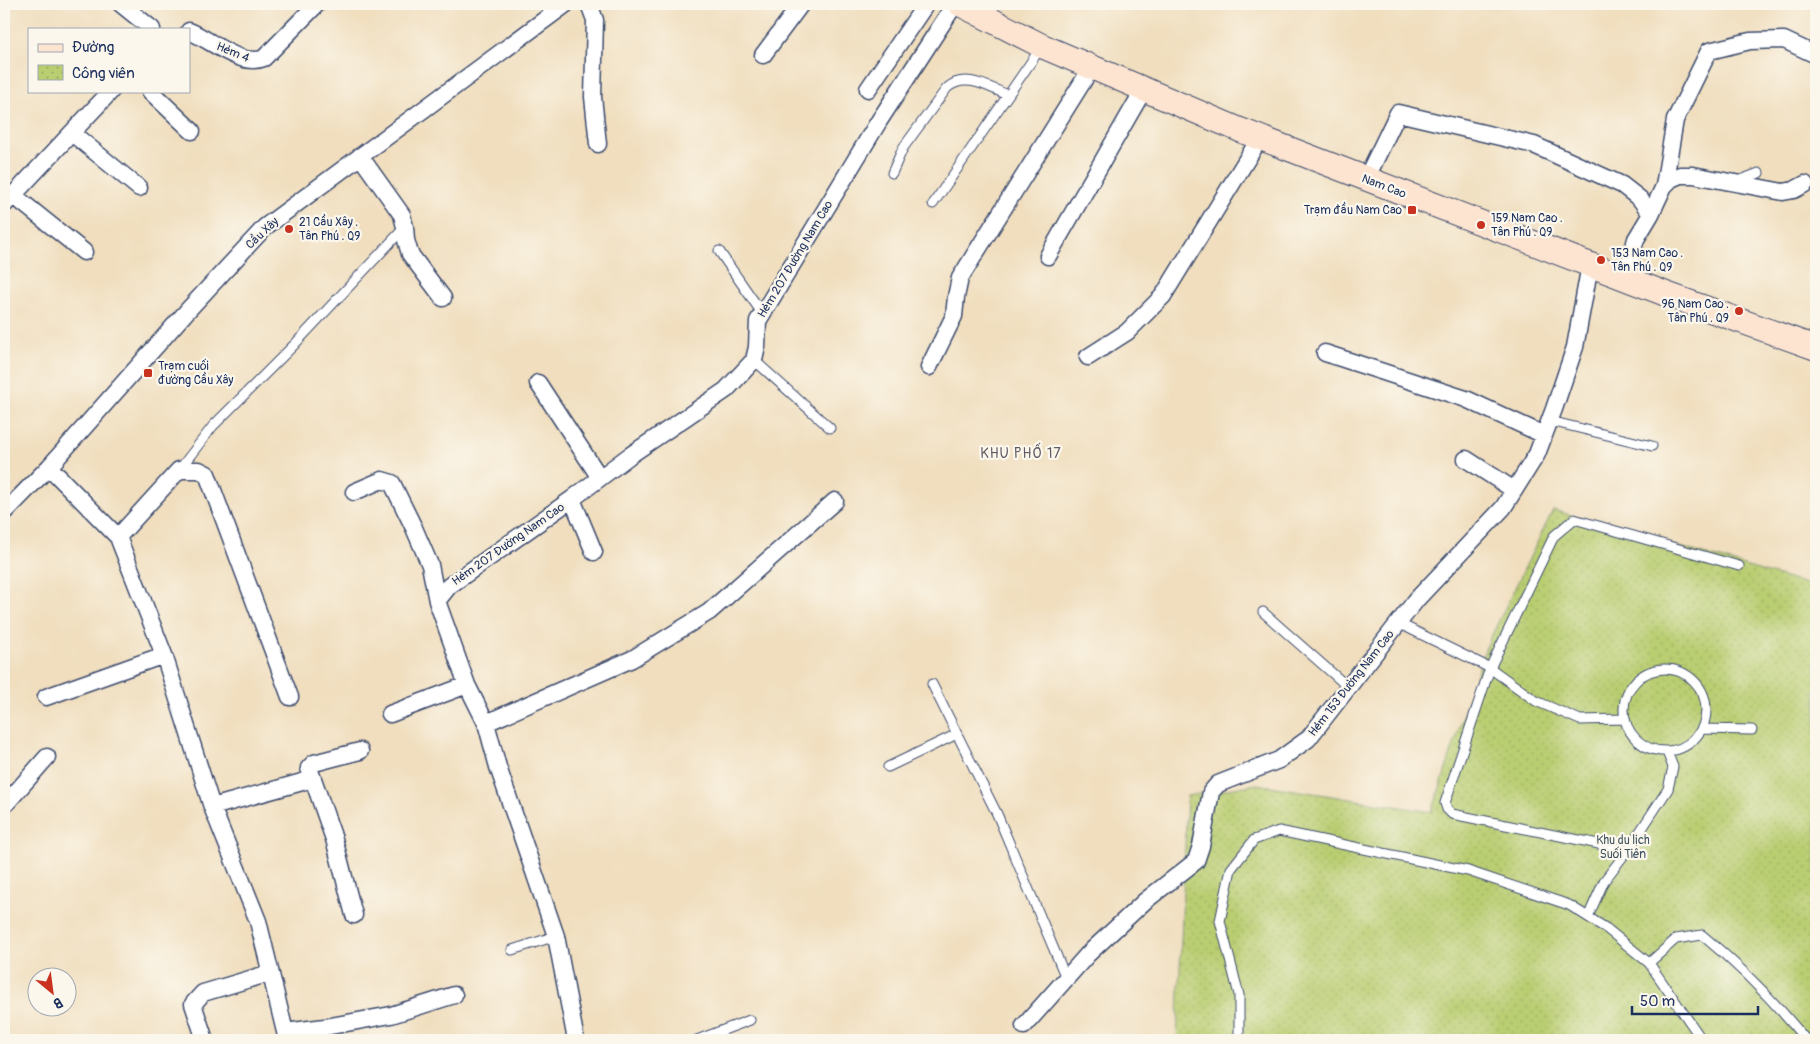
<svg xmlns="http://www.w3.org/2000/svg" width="1820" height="1044" viewBox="0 0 1820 1044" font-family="Pangolin,sans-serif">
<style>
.park{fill:url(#park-dots);stroke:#6a7e68}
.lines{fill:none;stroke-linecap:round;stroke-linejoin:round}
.lane-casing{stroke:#3b496c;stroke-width:11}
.street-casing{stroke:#3b496c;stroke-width:19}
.secondary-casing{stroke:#3b496c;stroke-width:26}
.lane{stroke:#fff;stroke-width:9}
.street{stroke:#fff;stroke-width:16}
.secondary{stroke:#fde4d1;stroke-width:24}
.poi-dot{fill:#c8321e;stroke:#fbf7ec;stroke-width:2}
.labels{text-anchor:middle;stroke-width:4.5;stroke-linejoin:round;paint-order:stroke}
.street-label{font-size:12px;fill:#1b2f5e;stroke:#fbf7ec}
.poi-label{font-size:12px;fill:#1b2f5e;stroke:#fbf7ec;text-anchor:start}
.park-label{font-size:12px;fill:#425663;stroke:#fbf7ec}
.neighbourhood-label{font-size:14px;letter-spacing:1px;fill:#615a63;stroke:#fbf7ec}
</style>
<defs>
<pattern id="park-dots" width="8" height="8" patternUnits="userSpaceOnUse" patternTransform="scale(1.25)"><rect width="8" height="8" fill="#b9cd71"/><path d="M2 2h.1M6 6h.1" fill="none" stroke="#9eb064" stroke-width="1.8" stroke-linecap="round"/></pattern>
</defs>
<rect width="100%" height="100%" fill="#fbf7ec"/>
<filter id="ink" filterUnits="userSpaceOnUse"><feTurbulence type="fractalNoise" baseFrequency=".02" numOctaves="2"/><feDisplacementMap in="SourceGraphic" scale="10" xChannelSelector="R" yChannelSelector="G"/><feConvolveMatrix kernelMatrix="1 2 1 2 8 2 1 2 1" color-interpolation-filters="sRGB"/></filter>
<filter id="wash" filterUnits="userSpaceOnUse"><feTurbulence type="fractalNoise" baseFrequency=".0096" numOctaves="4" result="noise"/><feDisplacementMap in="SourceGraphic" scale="20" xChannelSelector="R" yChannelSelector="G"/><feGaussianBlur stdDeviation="1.12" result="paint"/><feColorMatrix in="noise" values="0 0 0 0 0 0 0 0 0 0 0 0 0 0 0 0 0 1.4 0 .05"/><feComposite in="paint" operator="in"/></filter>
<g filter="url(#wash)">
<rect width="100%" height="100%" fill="#f0debe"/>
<path class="park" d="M1553,510l263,77v453h-639l10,-244 70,-12 175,28 53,-163z"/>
</g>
<g filter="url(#ink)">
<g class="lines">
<defs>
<path id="lane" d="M892,173l11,-25 44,-60c18,-16 41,-1 61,7
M1738,181l21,-8
M933,204l109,-158
M719,251l43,62
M754,360l76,68
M1550,421l102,25
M179,470l34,-44 82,-82 110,-117
M1263,612l85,75
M1398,623l92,45 -45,135 2,6 5,5 176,36
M1624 710a41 41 0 1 1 82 0a41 41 0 1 1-82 0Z
M932,684l65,130 69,164
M1624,719l-44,1 -44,-19 -46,-33 64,-132 20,-17 165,47
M1702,729l50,1
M888,767l69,-33
M1588,917l16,-36 24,-31 40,-61 5,-22 -6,-15
M512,950l44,-14
M1649,963l27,-24 26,-4c38,31 73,67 104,105
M697,1040l53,-20
M1239,1040v-45l-19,-74 11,-52 23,-29 25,-9 189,40 101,34 38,24 42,34 53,77"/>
<path id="street" d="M121,4l31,25
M589,4l6,16 -2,77 5,47
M189,31c21,8 52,37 75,27l53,-54
M763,55l38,-51
M868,89l58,-85
M150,91l42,40
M72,133l67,55
M360,156l42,59 3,12 1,13 4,14 33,44
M1366,179l32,-66 136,32 88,40 18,14 11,15 -15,25 -11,39
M1664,186l7,-7 9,-4h13l90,17 11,-2 11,-6
M13,195l71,57
M4,205l107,-114
M1651,214l13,-28 11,-66 34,-69 41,-10 34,-1 32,15
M1048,256l96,-167
M1325,353l141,46 78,36
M1088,357l39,-25 36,-36 97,-158
M929,367l25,-51 2,-19 4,-19 132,-211
M538,383l62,95
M1466,459l48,31
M49,467l69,70 46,118 48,152 46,114 29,119
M354,492l28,-12 10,3 22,45 16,37 7,36 30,84 19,38 12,44 58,169 20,104
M572,499l22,53
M4,513l45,-46 139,-157 77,-83 301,-223
M118,537l61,-67h20l8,4 83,223
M437,601l12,-15 123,-87 57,-43 97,-66 28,-30 3,-13 1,-26 121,-200 76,-117
M46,697l118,-42
M390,714l77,-29
M486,723l146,-64 77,-47 126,-111
M313,779l21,60 20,76
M4,806l43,-49
M212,807l101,-28 -4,-11 5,-5 46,-12
M1024,1026l64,-72 57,-53 51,-40 5,-15 10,-54 7,-8 61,-24 29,-21 109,-140 86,-91 34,-54 17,-45 21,-62 15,-82
M285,1032l40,-5 66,-12 63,-20
M205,1040l-12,-36 10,-11 67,-20"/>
<path id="secondary" d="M960,4l82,42 198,84 426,164 150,54"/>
</defs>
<use href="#lane" class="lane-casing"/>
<use href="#street" class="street-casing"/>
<use href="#secondary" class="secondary-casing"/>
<use href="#lane" class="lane"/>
<use href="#street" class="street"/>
<use href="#secondary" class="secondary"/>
</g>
</g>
<g class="poi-dot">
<rect x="1407" y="205" width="10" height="10" rx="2.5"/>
<circle cx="1481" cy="225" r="5"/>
<circle cx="289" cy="229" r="5"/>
<circle cx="1601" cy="260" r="5"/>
<circle cx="1739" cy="311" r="5"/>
<rect x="143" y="368" width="10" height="10" rx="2.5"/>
</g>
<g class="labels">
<g class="street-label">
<text transform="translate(233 52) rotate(22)" y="4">Hẻm 4</text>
<text transform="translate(1384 186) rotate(21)" y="4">Nam Cao</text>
<text transform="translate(262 233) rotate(-43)" y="4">Cầu Xây</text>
<text transform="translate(795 259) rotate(-59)" y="4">Hẻm 207 Đường Nam Cao</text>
<text transform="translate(508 544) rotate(-35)" y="4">Hẻm 207 Đường Nam Cao</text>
<text transform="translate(1351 683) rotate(-52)" y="4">Hẻm 153 Đường Nam Cao</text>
</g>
<g class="poi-label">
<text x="1402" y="214" text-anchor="end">Trạm đầu Nam Cao</text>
<text x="1491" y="222">159 Nam Cao .<tspan x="1491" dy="14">Tân Phú . Q9</tspan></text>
<text x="299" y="226">21 Cầu Xây .<tspan x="299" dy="14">Tân Phú . Q9</tspan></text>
<text x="1611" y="257">153 Nam Cao .<tspan x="1611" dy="14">Tân Phú . Q9</tspan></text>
<text x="1729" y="308" text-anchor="end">96 Nam Cao .<tspan x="1729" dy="14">Tân Phú . Q9</tspan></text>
<text x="158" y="370">Trạm cuối<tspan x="158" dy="14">đường Cầu Xây</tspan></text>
</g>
<g class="park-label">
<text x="1623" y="844">Khu du lịch<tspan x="1623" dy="14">Suối Tiên</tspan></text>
</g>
<g class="neighbourhood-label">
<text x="1021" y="458">KHU PHỐ 17</text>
</g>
</g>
<rect width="1820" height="1044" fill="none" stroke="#fbf7ec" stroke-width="20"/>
<rect x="28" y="28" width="162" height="65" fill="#fbf7ec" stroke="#a1a7b3"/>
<rect x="38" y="44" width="25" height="8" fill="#fde4d1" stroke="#a1a7b3"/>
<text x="72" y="52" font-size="15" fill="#1b2f5e">Đường</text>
<rect x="38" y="65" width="25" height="15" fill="url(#park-dots)" stroke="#a1a7b3"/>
<text x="72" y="78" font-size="15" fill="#1b2f5e">Công viên</text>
<g transform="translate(52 992) rotate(151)"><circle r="24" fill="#fbf7ec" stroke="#a1a7b3"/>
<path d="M0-4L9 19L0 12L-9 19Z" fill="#c8321e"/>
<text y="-8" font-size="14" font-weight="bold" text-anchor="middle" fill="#1b2f5e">B</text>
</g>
<path d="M1632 1006v8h126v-8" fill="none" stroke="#1b2f5e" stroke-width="2.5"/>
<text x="1640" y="1006" font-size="15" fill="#1b2f5e" stroke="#fbf7ec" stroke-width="4" paint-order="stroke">50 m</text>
</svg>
